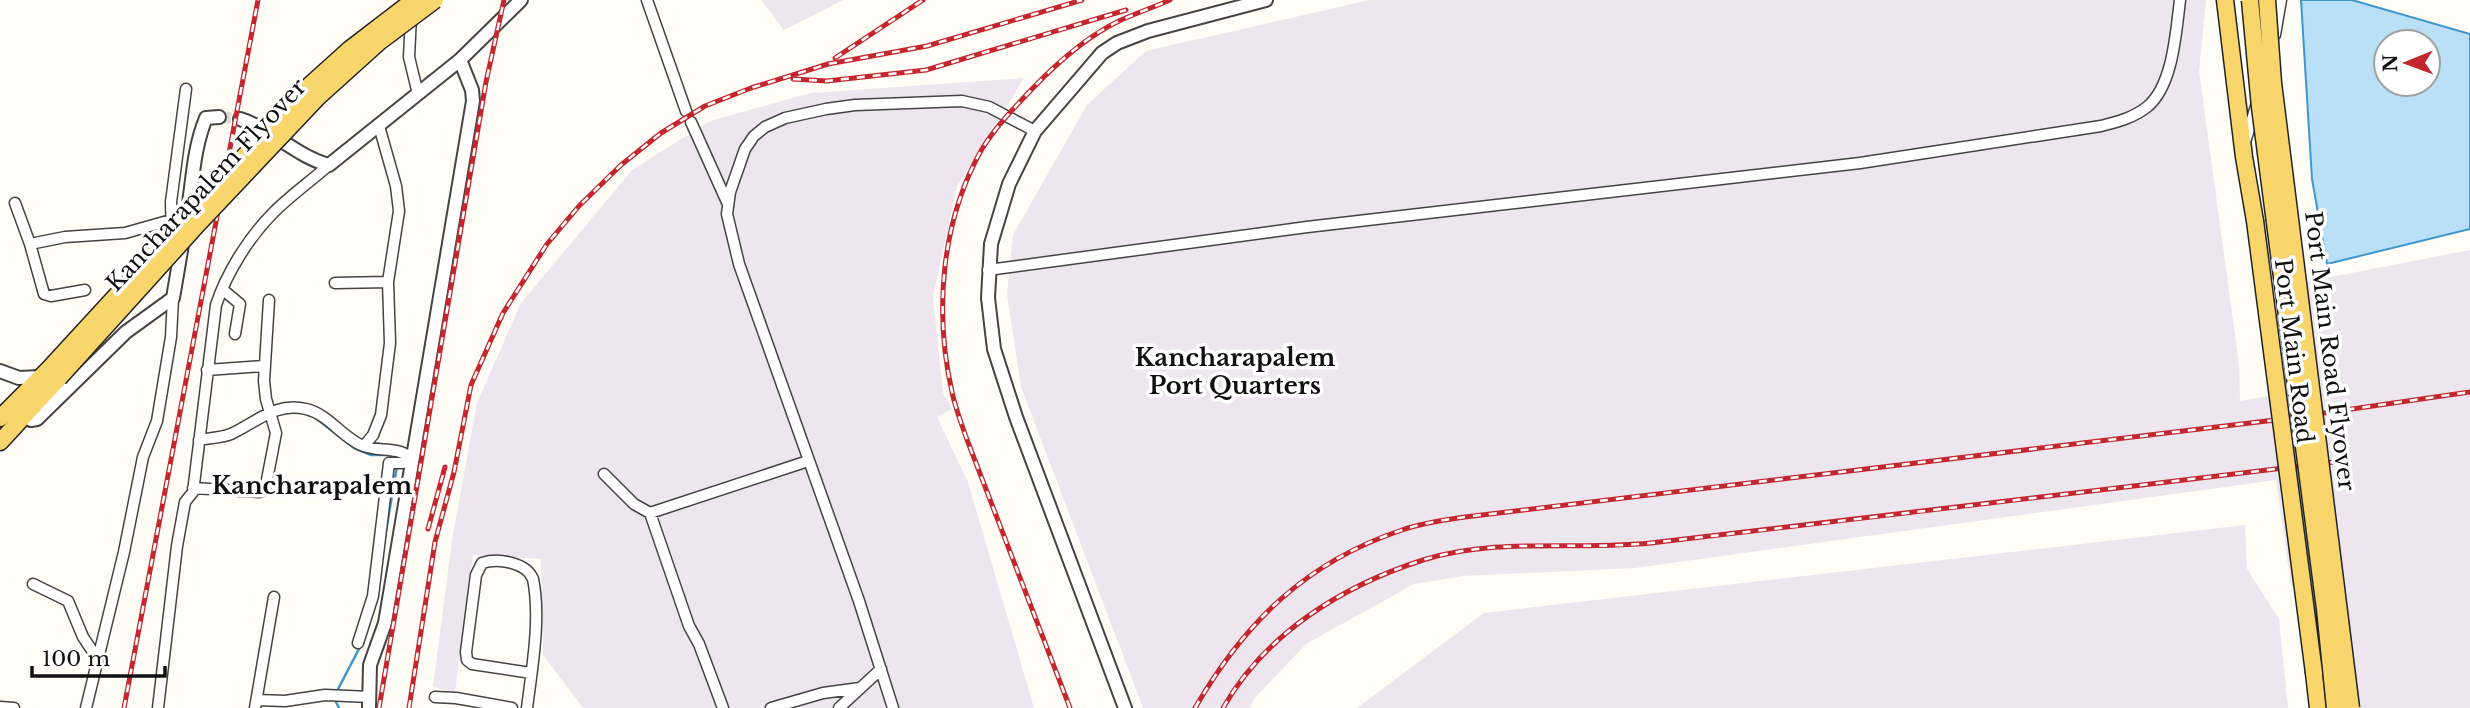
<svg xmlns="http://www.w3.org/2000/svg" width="2470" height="708" viewBox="0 0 2470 708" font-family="'Libre Baskerville',serif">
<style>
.industrial{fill:#eee6ef}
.water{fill:#b9e0f7;stroke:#3f96cf;stroke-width:2;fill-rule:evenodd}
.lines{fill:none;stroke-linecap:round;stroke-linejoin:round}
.stream{stroke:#3f96cf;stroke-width:2.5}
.tertiary-tunnel{stroke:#dbdad3;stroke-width:12;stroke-dasharray:12 6;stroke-linecap:butt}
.minor-casing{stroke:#444;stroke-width:13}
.tertiary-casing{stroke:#444;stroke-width:16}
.primary-casing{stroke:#222;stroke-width:19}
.minor{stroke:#fff;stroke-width:10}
.tertiary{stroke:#fff;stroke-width:12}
.primary{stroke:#f9d66b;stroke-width:16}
.rail-casing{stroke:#c4262e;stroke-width:5}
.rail{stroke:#fff;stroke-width:2.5;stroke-dasharray:8;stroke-linecap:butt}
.primary-bridge-casing{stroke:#222;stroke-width:19;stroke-linecap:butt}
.primary-bridge{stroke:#f9d66b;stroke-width:16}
.labels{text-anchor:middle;stroke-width:7;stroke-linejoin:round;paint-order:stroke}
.street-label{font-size:23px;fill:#111;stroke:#fff}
.neighbourhood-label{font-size:24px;font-weight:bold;fill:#111;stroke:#fff}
</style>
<rect width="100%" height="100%" fill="#fffdf5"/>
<path class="industrial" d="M761,0h82l-59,30z
M1370,0h836l-7,71 40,293 1,37 81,-14 -16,-105 165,-32v458h-119l-13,-107 -47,-15 -15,-106 -641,88 -172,8 -49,8 -108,60 -52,55 -4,9h-107l-122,-321 -14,-93 6,-59 74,-130 59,-54z
M1024,78l-67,108 -24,111 10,96 9,16 -15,8 31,65 66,226h-451l-40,-53 -2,-96 -68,-4 -18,137 -22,-5 19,-147 25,-137 44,-100 111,-133 78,-49 101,-28z
M2245,525l2,44 32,50 9,89h-931l127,-95z"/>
<path class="water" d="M2301,0h51l118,34v195l-143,35 -15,-85zM2386,42h42v42h-42z"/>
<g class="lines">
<path class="stream" d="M313,416l41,32 17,7h23l2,5
M383,549l14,-83
M336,693l24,-46
M335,700l4,8"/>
<path class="tertiary-tunnel" d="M219,117l21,2"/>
<defs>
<path id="minor" d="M647,0l39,111
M411,16l-2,41 9,37
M2275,35l6,-35
M691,122l36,80
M2246,139l11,-36
M15,203l15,41 14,50 7,2 34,-6
M172,234l-1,-32 15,-113
M30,244l35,-7 60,-4 46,-13
M988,270l319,-43 553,-64 241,-37c16,-4 32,-8 46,-19 26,-21 29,-75 33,-107
M335,283l53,-1
M222,289l18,15 -5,30
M207,370l56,-4
M199,440c10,-2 22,-2 32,-6 26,-12 44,-32 75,-25 22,5 35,27 55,36 18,8 33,0 51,13l-9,5h-14l-16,133 -15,47
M364,446l9,-11 8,-20 9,-72 -2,-61 11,-71 -3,-25 -17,-60
M604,474l30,30 16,9 158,-52
M193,488l66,4 6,-2 11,-57 -10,-34 -2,-18 5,-81
M650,513l39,113 10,18 24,64
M33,584l35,17 15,36 14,21
M435,697l21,1 56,10
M257,700l28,1 40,-6 45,2
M0,707l14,1
M86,708l38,-156 19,-95 14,-36 14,-84 2,-39
M158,708l19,-162 8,-44 8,-10 23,-187c11,-33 33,-68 58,-93 17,-17 37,-31 55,-47
M255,708l19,-111
M527,708c5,-40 14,-90 6,-129 -7,-17 -35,-21 -51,-16l-6,12 -10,77 1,8 5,4 59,9
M771,708l52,-15 37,-5
M839,708l42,-39
M893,708l-34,-107 -120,-337 -12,-50 3,-22 15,-43 9,-13 11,-9 20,-9 41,-9 29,-4 107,-4 27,6 46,24"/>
<path id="tertiary" d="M240,119c32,10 57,38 89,46l131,-105 61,-60
M186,221c7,-35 6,-69 20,-103l13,-1
M0,371l19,7 21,-1
M25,417l6,3 6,-1 89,-87 47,-34 10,-59
M369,708l1,-43 15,-42 88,-522 -1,-11 -12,-30
M1125,708l-109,-291 -22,-68 -6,-51 3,-54 18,-60 26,-53 67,-78 15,-10 31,-12 118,-31"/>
<path id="primary" d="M2225,0l19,157 11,64
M0,418l49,-49
M0,442l59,-64
M2314,673l4,35"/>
</defs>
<use href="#minor" class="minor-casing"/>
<use href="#tertiary" class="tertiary-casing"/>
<use href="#primary" class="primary-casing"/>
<use href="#minor" class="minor"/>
<use href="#tertiary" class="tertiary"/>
<use href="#primary" class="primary"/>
<defs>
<path id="rail" d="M835,58l88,-58
M793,79l34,2 99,-11 200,-60
M428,529l17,-62
M124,708l134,-708
M379,708l107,-626 18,-82
M409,708l26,-166 19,-70 17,-87 32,-72 44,-69 32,-38 42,-41 40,-32 44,-27 46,-18 77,-24 99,-18 155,-46
M1070,708l-104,-271c-5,-15 -11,-30 -14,-45 -18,-80 -11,-171 30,-243 14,-23 33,-42 51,-61 25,-26 54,-52 88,-68 16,-7 33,-13 49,-20
M1195,708c50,-86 111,-146 207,-178 20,-7 42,-10 63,-13l810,-97 195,-28
M1223,708c43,-75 119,-122 200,-148 78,-24 158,-8 236,-18 228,-26 456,-54 684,-81"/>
</defs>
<use href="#rail" class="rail-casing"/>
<use href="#rail" class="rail"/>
<defs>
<path id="primary-bridge" d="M2250,0l10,107 65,502 10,99
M2267,0l6,83 78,625
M2255,221l59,452
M49,369l260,-283 41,-37 64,-49
M59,378l138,-153 121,-128 61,-55 56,-42"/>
</defs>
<use href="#primary-bridge" class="primary-bridge-casing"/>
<use href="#primary-bridge" class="primary-bridge"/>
</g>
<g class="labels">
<g class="street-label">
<text transform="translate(206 185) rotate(-47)" y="8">Kancharapalem Flyover</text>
<text transform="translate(2294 351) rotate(83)" y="8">Port Main Road</text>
<text transform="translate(2330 351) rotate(83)" y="8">Port Main Road Flyover</text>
</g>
<g class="neighbourhood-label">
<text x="1235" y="366">Kancharapalem<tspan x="1235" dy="28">Port Quarters</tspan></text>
<text x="312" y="494">Kancharapalem</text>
</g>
</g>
<g transform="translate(2407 63) rotate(269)"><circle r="33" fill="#ffffff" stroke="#a0a0a0" stroke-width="2"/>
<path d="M0-5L12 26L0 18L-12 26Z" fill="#c4262e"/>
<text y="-10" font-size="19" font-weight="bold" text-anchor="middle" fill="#111111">N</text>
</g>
<path d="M32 666v10h133v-10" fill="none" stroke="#111111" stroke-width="3.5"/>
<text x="42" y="666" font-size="21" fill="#111111" stroke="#ffffff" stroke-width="5" paint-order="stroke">100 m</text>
</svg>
